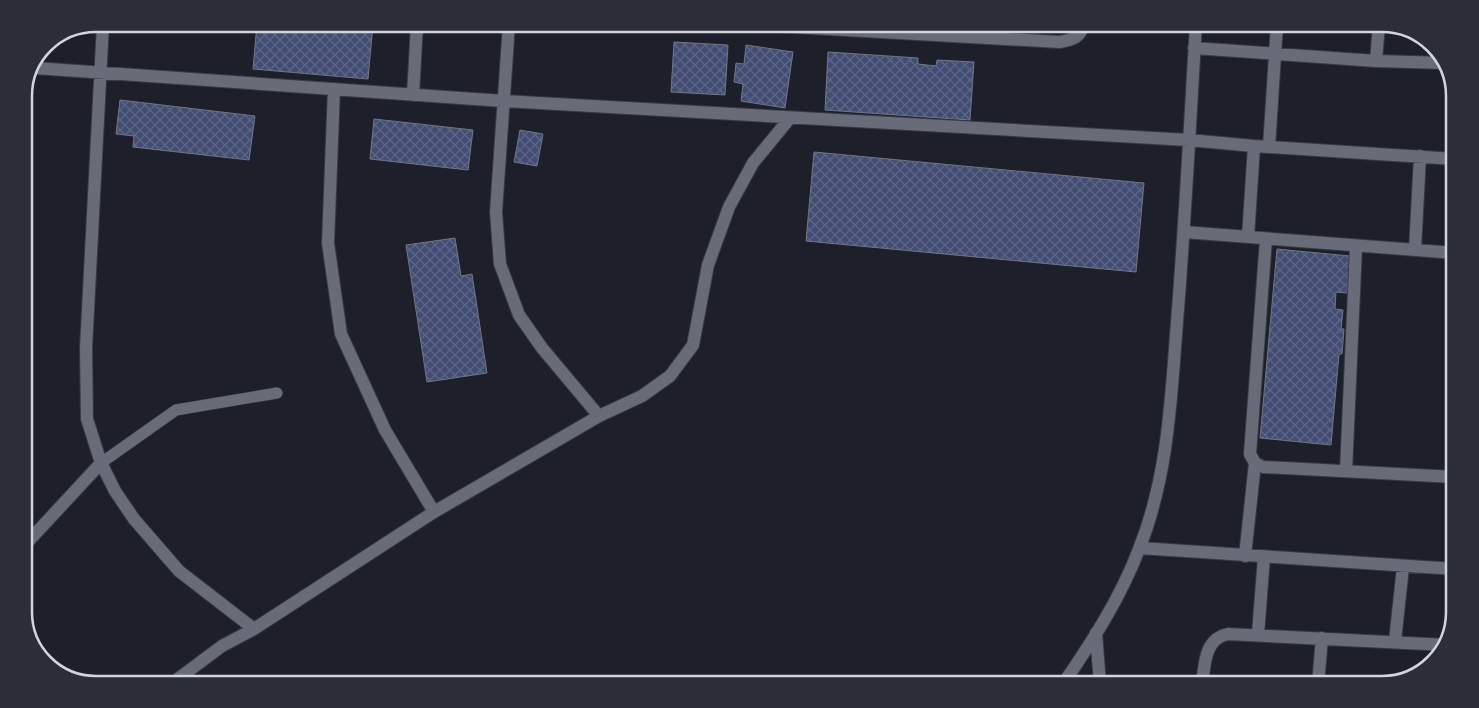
<svg xmlns="http://www.w3.org/2000/svg" width="1479" height="708" viewBox="0 0 1479 708" font-family="'Source Sans 3',sans-serif">
<style>
.building{fill:url(#building-cross-hatch);stroke:#727683}
.lines{fill:none;stroke-linecap:round;stroke-linejoin:round}
.lane-casing{stroke:#383b43;stroke-width:12}
.street-casing{stroke:#383b43;stroke-width:14}
.lane{stroke:#686c78;stroke-width:11}
.street{stroke:#686c78;stroke-width:12}
.rim{fill:none;stroke:#d2d5dc;stroke-width:2.5}
</style>
<defs>
<pattern id="building-cross-hatch" width="8" height="8" patternUnits="userSpaceOnUse" patternTransform="scale(1.25)"><rect width="8" height="8" fill="#434d74"/><path d="M0 0l8 8M0 8l8-8" fill="none" stroke="#5d6687"/></pattern>
</defs>
<rect width="100%" height="100%" fill="#1d202b"/>
<path class="building" d="M257,24h116l-5,55 -115,-10z
M674,42l54,3 -3,50 -54,-3z
M746,45l47,7 -8,56 -44,-7 2,-17 -9,-2 2,-19 8,1z
M828,52l90,6v6l18,2 1,-6 37,2 -4,58 -145,-10z
M120,100l135,16 -6,44 -116,-13 1,-11 -18,-2z
M374,119l99,11 -5,40 -98,-11z
M520,130l23,4 -6,32 -23,-4z
M814,152l330,31 -8,89 -330,-31z
M455,238l6,38 11,-2 15,99 -60,9 -21,-137z
M1277,249l73,7 -3,37 -11,-1 -1,17 8,1 -2,19h3l-2,25h-3l-8,91 -71,-7z"/>
<g class="lines">
<defs>
<path id="lane" d="M101,463l75,-53 101,-17"/>
<path id="street" d="M103,24l-17,324 1,71 14,44 14,28 19,28 45,52 75,58 -32,17 -51,38
M509,24l-13,188 4,52 19,51 23,33 57,68
M738,24l321,18c13,-2 21,-4 25,-18
M1194,48l182,13 69,2
M1376,61l3,-37
M35,68l468,33 686,39 65,6 201,13
M334,89l-6,154 13,91 44,96 49,82
M413,95l4,-71
M1269,147l8,-123
M1184,232l271,21
M1248,237l6,-91
M1266,239l-16,215 5,9 8,4 192,10
M1415,250l5,-94
M1346,471l10,-224
M24,546l77,-83
M1140,548l315,21
M1245,556l10,-93
M254,629l180,-117 165,-96 43,-20 28,-20 23,-31 15,-80 21,-58 24,-44 37,-45
M1096,633l4,51
M1258,634l6,-77
M1395,641l8,-74
M1063,684c29,-42 58,-87 76,-135 29,-72 32,-150 38,-227 8,-99 13,-199 19,-298
M1202,684c3,-20 2,-45 26,-50l218,11
M1318,684l4,-46"/>
</defs>
<use href="#lane" class="lane-casing"/>
<use href="#street" class="street-casing"/>
<use href="#lane" class="lane"/>
<use href="#street" class="street"/>
</g>
<path d="M0 0H1479V708H0ZM96 32H1382A64 64 0 0 1 1446 96V612A64 64 0 0 1 1382 676H96A64 64 0 0 1 32 612V96A64 64 0 0 1 96 32Z" fill="#2b2e39" fill-rule="evenodd"/>
<path class="rim" d="M96 32H1382A64 64 0 0 1 1446 96V612A64 64 0 0 1 1382 676H96A64 64 0 0 1 32 612V96A64 64 0 0 1 96 32Z"/>
</svg>
